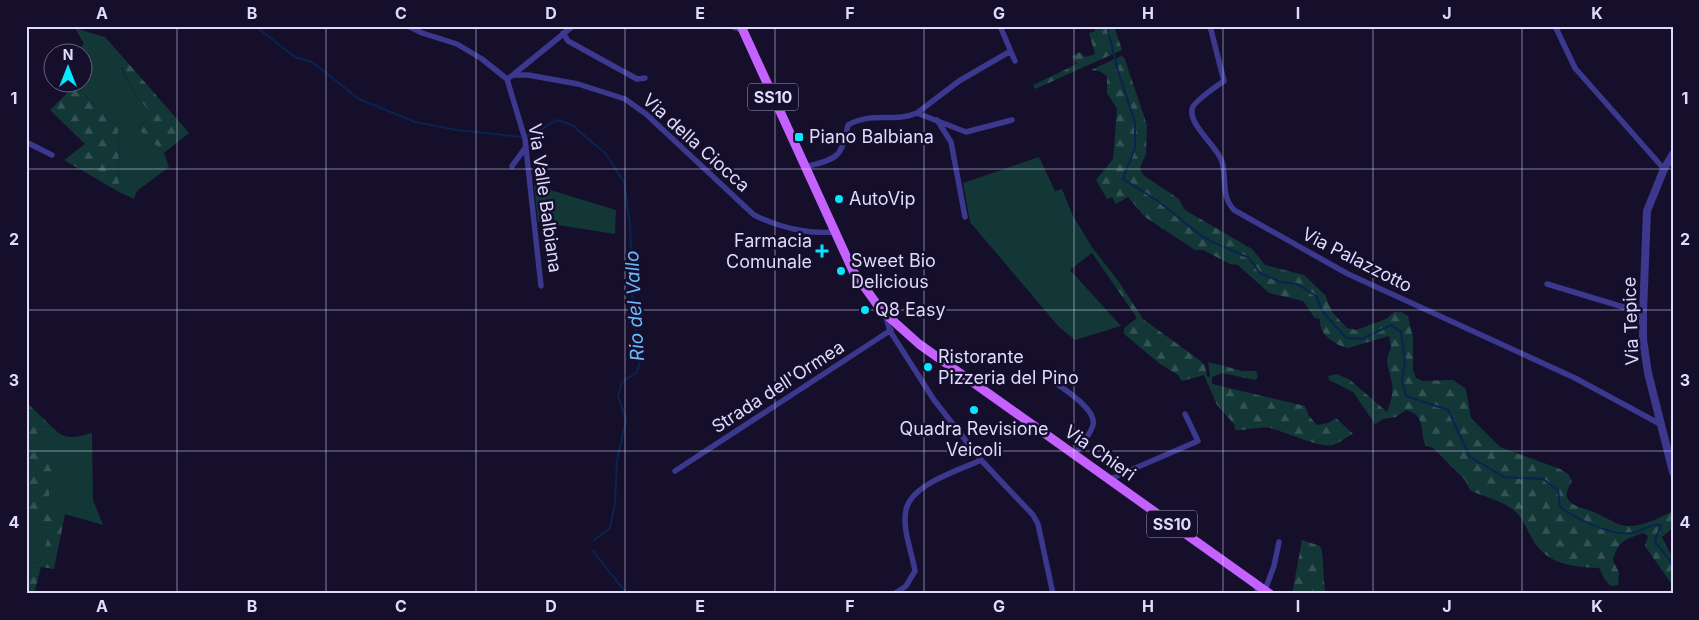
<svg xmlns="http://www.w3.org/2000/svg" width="1699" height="620" viewBox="0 0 1699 620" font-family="Inter,sans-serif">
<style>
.grass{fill:#123736}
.forest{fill:url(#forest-firs)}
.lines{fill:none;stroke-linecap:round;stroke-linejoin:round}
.stream{stroke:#092451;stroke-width:2}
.minor{stroke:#3b388e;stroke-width:5.5}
.tertiary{stroke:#3b388e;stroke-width:8}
.primary{stroke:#c562ff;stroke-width:9}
.grid{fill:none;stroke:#dfdbff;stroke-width:1;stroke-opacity:0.55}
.poi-dot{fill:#07e5ff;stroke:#150f2c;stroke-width:2}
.labels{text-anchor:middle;stroke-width:5;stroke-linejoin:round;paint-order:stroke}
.shield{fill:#150f2c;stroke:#a29ec0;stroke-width:1}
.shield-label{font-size:16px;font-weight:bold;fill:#dfdbff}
.poi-label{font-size:18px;fill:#dfdbff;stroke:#150f2c;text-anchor:start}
.street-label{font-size:18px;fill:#dfdbff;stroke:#150f2c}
.water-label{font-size:19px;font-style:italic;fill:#69b9ff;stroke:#150f2c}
.neatline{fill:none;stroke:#dfdbff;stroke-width:2}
.grid-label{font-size:16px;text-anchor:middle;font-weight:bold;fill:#dfdbff}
</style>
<defs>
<pattern id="forest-firs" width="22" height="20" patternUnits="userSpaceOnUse" patternTransform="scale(1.25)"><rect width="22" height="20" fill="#123736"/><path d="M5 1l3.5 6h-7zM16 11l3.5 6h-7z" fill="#345354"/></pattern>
</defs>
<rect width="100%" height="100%" fill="#150f2c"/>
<path class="grass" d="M75,28l30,9 23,26 -7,5 16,30 17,16 -16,15 26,24 5,14 -32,24 -3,8 -15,-7 -1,-64 -43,-43 7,-3 2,-6 -2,-24h-7l9,-8z
M1039,157l16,34 7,-2 11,27 19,31 -2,1 2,5 -22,17 51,56 -46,14 -16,-13 -89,-105 -7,-39z
M534,185l82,25 -1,24 -77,-12z
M51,426c15,15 21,12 41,7l1,67 10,25 -49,-14 -5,-12v-9l8,-7 -8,-33 -10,-6 -4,-17z
M44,524l8,5 -12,33 -14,1v-36z"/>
<path class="forest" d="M1095,26h19l8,24 -87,39 -2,-4 44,-21 -5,-8 8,-4 5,5 10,-3 -6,-21 6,-2z
M1121,56l3,1 23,68 -1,29 -6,14 3,7 36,24 6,11 67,39 13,16 39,10 21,20 7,17 15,16 9,2 30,-11 8,-7h7l7,4 5,21v33l3,8 7,3 30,-1 13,9 5,29 29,29 60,22 8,5 4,7c-16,25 9,25 24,32 10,4 21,13 32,13 16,0 31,-8 45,-15v17l-11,9 11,22v27l-28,-40 3,-10 -5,-3c-19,7 -24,7 -30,27l6,13 -1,12 -7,1 -6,-6 -6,-12c-27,-1 -54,-4 -67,-30 -5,-8 -9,-20 -17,-27 -13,-11 -30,-13 -45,-21l-5,-10 -32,-32 -7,-2c-7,-14 1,-30 -20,-36l-10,7 -13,2 -8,5 -22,-32 -24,-12 -1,-4 9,-2 13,6 37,32c3,-9 7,-19 5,-28 -2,-13 -9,-24 -1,-35l-2,-13 -41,12c-13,-3 -30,-14 -28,-29l-5,-1 -12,-17 -34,-8 -31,-28 -8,-1 -27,-14h-8l-50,-33 -17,-20 -12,7 -4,-7 -5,2 -11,-19 17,-21 4,-50 -10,-16v-17l-8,-5 -8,-1z
M128,63l61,70 -25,20 -26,-24 15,-15 -16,-16 -16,-31z
M75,85l43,43 1,64 -55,-32 21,-16 -35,-34z
M1092,247l27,35 24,37 55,40 7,6 2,11 3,1 -2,-15 35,9h13l2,6 -3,3 -33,-7 -10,4v7l93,22 4,10 8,9 11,-2 8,-5 17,16c-7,3 -14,9 -20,11 -11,4 -50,-14 -63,-17 -12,-2 -23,3 -35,2l-1,-6 -17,-19 -13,-30 -22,6 -4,-6 -18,-11 -36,-30v-6l13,-10 -45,-65 -2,-5z
M26,402l25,24 -15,1 3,17 10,6 2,8 11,13 -5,12 -8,7v9l5,11 11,4 -11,55 -13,-2 -7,27h-8v-31l14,-1 11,-33 -7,-5 -18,3z
M1302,540l18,6 2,5 3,43h-33z"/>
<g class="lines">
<path class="stream" d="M255,26l40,31 17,5 47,37 56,23 42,8 64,7
M1107,26l11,45 17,51v26l-12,31 35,22 46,37 45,20 11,15 21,9 16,2 19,12 7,16 23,26 16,1 29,-14 10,7 4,28 -3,22 4,14 42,14 22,47 34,20 39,2 15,11 2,17c16,12 51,29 72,26 10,-1 18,-10 29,-8 -1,7 -6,10 -6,17l14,17 4,9
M526,136c13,-2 20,-11 31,-16l15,5 34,29 18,28 6,42 3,93 8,42 -4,13 -15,10 -4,14 8,24 -9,40 -2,43 -5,25 -16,12
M593,551l34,43"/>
<path class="minor" d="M408,26l14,7 35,11 25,15 25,20 18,60 16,147
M730,26l13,4
M1000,26l15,35
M1210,26l14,55c-7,5 -31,21 -32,28 -3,18 28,38 31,57 3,17 -1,31 11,44l114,64 227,104 85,46
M1555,26l20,42 89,101
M563,33l5,8 69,38 8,-1
M514,74l59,-48
M507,79l6,-4h15l50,9 47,15 21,15 108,101c24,12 53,19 80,17
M917,113l42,-32 50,-29
M937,120l14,22 14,75
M26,142l26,13
M512,166l14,-19
M805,167c33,-9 36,-8 43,-42 25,-14 46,-2 69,-12l49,19 46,-12
M1547,284l96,29
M885,314l5,17 44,69 47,60 52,55 5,9 15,70
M1056,383c10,8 41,27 37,42 -2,9 -13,21 -18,29
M675,471l216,-141
M1110,479l88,-38 -13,-27
M1265,590l9,-24 5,-24
M894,594l12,-8 9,-15c-3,-19 -13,-41 -9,-61 5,-26 52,-39 75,-50
M1256,594l2,-8"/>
<path class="tertiary" d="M1673,154l-9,15 -17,42 -4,102v26l5,34 25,99"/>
<path class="primary" d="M741,26l112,245 28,39 38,34 351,250"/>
</g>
<path class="grid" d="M177,26v568M326,26v568M476,26v568M625,26v568M775,26v568M924,26v568M1074,26v568M1223,26v568M1373,26v568M1522,26v568M26,169h1647M26,310h1647M26,451h1647"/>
<g class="poi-dot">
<rect x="794" y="132" width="10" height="10" rx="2.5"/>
<circle cx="839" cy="199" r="5"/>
<path d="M819.5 243.5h5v5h5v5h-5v5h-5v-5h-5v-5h5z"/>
<circle cx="841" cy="271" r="5"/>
<circle cx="865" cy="310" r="5"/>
<circle cx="928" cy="367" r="5"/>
<circle cx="974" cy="410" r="5"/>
</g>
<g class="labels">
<g class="shield">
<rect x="748" y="83.5" width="50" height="27" rx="4"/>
<rect x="1147" y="510.5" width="50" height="27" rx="4"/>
</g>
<g class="shield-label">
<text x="773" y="103">SS10</text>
<text x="1172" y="530">SS10</text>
</g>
<g class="poi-label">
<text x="809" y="143">Piano Balbiana</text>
<text x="849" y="205">AutoVip</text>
<text x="812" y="247" text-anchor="end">Farmacia<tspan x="812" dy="21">Comunale</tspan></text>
<text x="851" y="267">Sweet Bio<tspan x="851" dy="21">Delicious</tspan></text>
<text x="875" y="316">Q8 Easy</text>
<text x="938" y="363">Ristorante<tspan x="938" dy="21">Pizzeria del Pino</tspan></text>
<text x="974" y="435" text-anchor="middle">Quadra Revisione<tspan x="974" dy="21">Veicoli</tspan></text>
</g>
<g class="street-label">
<text transform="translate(696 143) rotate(42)" y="6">Via della Ciocca</text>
<text transform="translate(545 198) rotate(82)" y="6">Via Valle Balbiana</text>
<text transform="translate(1357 260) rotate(27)" y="6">Via Palazzotto</text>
<text transform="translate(1631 321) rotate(-92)" y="6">Via Tepice</text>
<text transform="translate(778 387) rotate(-33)" y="6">Strada dell'Ormea</text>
<text transform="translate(1100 453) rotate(35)" y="6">Via Chieri</text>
</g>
<g class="water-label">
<text transform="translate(634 306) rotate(-93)" y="7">Rio del Vallo</text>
</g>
</g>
<rect width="1699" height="620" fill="none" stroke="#150f2c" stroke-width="55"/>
<g transform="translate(68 68)"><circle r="24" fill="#150f2c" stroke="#666180"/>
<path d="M0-4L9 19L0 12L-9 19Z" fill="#07e5ff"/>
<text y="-8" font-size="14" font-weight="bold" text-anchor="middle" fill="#dfdbff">N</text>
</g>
<rect x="28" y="28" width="1644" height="564" class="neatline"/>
<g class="grid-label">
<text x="102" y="19">A</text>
<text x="252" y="19">B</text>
<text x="401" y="19">C</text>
<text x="551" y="19">D</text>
<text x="700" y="19">E</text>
<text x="850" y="19">F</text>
<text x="999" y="19">G</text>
<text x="1148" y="19">H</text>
<text x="1298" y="19">I</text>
<text x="1447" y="19">J</text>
<text x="1597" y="19">K</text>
<text x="14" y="104">1</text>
<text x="1685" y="104">1</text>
<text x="14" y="245">2</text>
<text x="1685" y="245">2</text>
<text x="14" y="386">3</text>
<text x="1685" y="386">3</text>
<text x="14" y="528">4</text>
<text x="1685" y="528">4</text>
<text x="102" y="612">A</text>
<text x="252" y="612">B</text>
<text x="401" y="612">C</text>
<text x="551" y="612">D</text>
<text x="700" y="612">E</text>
<text x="850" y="612">F</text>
<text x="999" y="612">G</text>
<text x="1148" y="612">H</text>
<text x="1298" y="612">I</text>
<text x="1447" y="612">J</text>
<text x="1597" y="612">K</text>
</g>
</svg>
